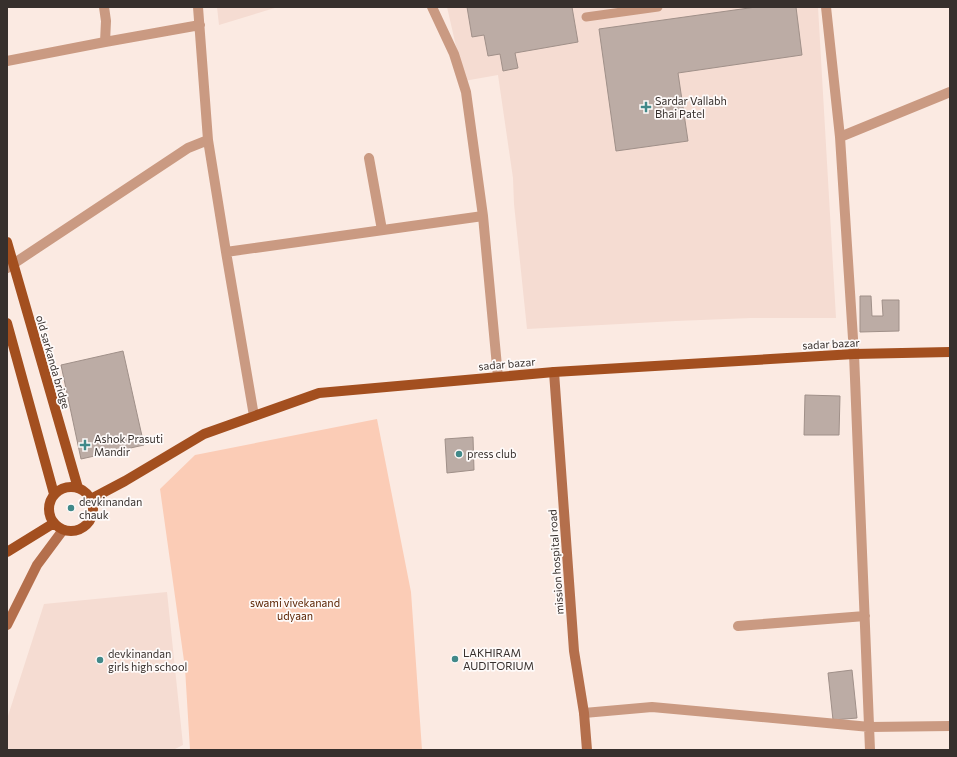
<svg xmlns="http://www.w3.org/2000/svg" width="957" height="757" viewBox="0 0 957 757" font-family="Commissioner,sans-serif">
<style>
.built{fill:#f5dcd2}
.green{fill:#fbccb6}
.building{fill:#bcaca5;stroke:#a09089}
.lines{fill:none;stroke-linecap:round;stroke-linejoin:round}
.lane{stroke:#ca9a82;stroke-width:9}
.street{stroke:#ca9a82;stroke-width:10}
.secondary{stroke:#b46f4c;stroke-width:10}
.primary{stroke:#a34f1f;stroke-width:10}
.poi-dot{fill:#418989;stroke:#fefaf9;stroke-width:1.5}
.labels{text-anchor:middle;stroke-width:3.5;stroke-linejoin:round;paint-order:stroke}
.poi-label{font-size:11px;fill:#37302d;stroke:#fefaf9;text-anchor:start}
.street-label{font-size:11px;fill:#37302d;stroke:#fefaf9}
.park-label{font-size:11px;fill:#5a2200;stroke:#fefaf9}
</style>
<rect width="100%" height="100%" fill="#fbeae2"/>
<path class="built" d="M217,7h61l-59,18z
M447,7h371l18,311h-85l-75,3 -149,8 -13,-125 -1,-26 -15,-103 -34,6z
M167,592l16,153 -10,5h-166v-31l37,-115z"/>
<path class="green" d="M377,419l34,173 11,158h-232l-5,-82 -25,-179 35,-34z"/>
<path class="building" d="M467,7h105l6,35 -63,11 3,15 -15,3 -3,-17 -12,2 -4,-21 -12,2z
M756,7h40l6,48 -124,18 10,68 -72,10 -17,-122z
M860,296h11l1,20h11l-1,-16h17v31l-39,1z
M123,351l21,94 -63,14 -20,-94z
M805,395l35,1 -1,39h-35z
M473,437l1,33 -27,3 -2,-34z
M852,670l5,48 -24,2 -5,-47z"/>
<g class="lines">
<path class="lane" d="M586,17l72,-10"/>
<path class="street" d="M104,7l2,14 -1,21
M198,7l10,133 18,112 28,164
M432,7l22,47 12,38 17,124 15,161
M826,7l14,130 14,217 16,396
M7,61l98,-19 95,-17
M840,137l110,-45
M369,158l13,72
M226,252l257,-36
M7,268l181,-120 20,-8
M738,626l127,-10
M584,713l68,-6 218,20 80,-1"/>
<path class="secondary" d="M554,372l20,279 10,62 3,37
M7,625l30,-60 26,-35"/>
<path class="primary" d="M7,242l71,246
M7,323l47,171
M49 509a22 22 0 1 1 44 0a22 22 0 1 1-44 0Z
M91,499l34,-18 79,-47 115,-41 235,-21 300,-18 96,-2
M7,552l47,-29"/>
</g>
<g class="poi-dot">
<path d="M644 101h4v4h4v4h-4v4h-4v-4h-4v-4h4z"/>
<path d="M83 439h4v4h4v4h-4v4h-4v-4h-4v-4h4z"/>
<circle cx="459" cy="454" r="4"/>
<circle cx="71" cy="508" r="4"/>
<circle cx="455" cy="659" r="4"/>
<circle cx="100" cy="660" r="4"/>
</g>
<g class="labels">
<g class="poi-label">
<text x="655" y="105">Sardar Vallabh<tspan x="655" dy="13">Bhai Patel</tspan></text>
<text x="94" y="443">Ashok Prasuti<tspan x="94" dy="13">Mandir</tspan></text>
<text x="467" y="458">press club</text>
<text x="79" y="506">devkinandan<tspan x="79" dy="13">chauk</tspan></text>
<text x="463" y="657">LAKHIRAM<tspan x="463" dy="13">AUDITORIUM</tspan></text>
<text x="108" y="658">devkinandan<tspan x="108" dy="13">girls high school</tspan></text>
</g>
<g class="street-label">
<text transform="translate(831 344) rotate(-3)" y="4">sadar bazar</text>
<text transform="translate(53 362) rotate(74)" y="4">old sarkanda bridge</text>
<text transform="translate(507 364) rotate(-5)" y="4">sadar bazar</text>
<text transform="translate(556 562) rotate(-94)" y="4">mission hospital road</text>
</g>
<g class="park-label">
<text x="295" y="607">swami vivekanand<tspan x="295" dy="13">udyaan</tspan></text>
</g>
</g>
<rect width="957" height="757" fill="none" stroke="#37302d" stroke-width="16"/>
</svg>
